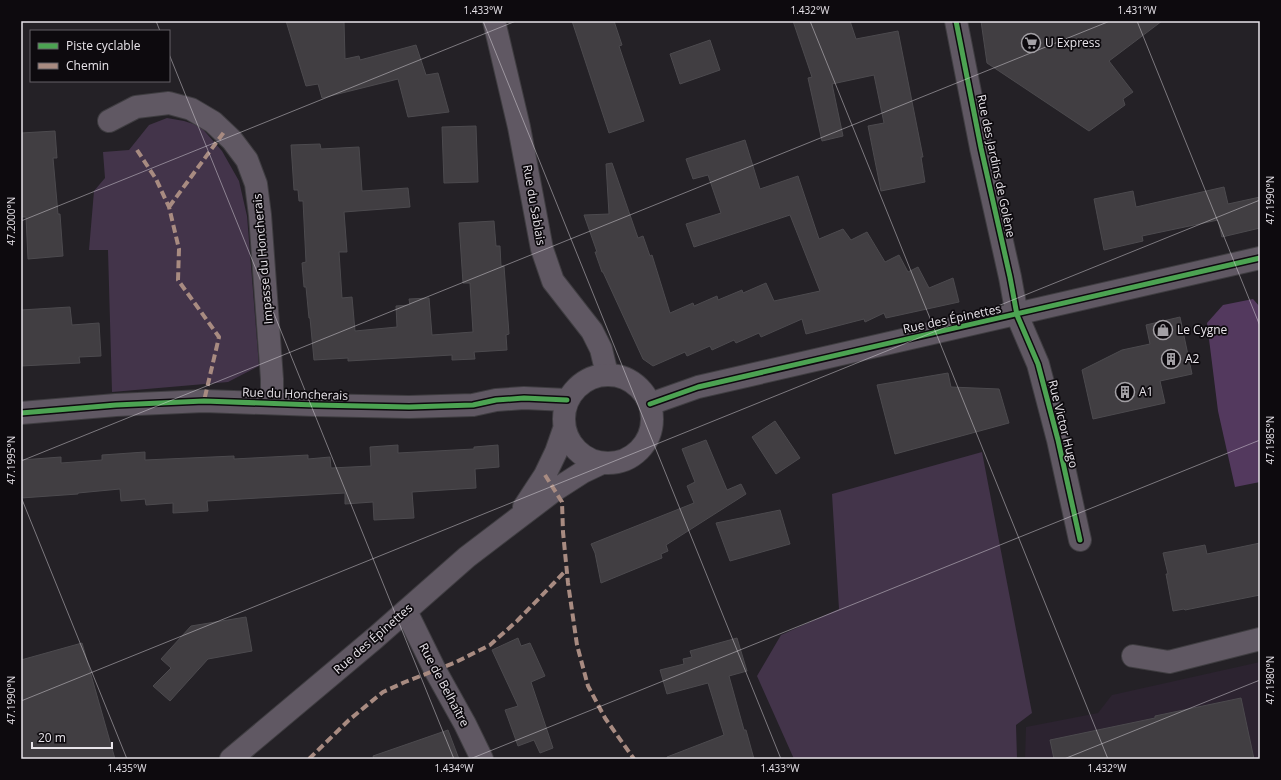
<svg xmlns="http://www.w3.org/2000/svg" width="1281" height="780" viewBox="0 0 1281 780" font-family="'Open Sans',sans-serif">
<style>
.built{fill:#2c2330}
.green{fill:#43344a}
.water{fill:#53395e}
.building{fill:#413e42;stroke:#4c4a4e}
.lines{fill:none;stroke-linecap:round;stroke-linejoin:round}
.minor-casing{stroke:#3f3d41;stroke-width:24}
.tertiary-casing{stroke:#3f3d41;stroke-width:24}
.minor{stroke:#605863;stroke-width:22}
.tertiary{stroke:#605863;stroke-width:22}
.quiet{stroke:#a88b81;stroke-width:4;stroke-dasharray:8 4;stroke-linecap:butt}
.cycleway-casing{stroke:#0d0a0e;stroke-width:8}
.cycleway{stroke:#4ca352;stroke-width:5}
.ticks{fill:none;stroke:#e8e4ea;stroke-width:1;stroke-opacity:0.45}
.labels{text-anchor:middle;stroke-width:3.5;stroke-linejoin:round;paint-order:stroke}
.poi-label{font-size:12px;fill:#e8e4ea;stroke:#0d0a0e;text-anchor:start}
.street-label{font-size:12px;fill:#e8e4ea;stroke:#0d0a0e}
.neatline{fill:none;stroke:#e8e4ea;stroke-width:1.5}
.ticks-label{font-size:10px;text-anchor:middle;fill:#e8e4ea}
</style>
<rect width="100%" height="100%" fill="#242126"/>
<path class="built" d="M1260,662v97h-235l1,-32 72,-14 14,-18z"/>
<path class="green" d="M167,118l17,3 16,5 22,25 17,30 8,35 12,150 -31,16 -116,10 -4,-142h-19l5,-59 11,-13 -2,-26 26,-2 20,-25z
M982,452l50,261 -16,12 1,34h-223l-37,-83 24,-41 58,-26 -7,-115z"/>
<path class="water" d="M1253,299l7,8v175l-25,5 -17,-76 -11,-88 16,-18z"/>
<path class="building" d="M286,21h58l1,38 14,-3 1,4 56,-15 10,30 12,-2 11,39 -41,5 -10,-38 -76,19 -4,-14 -12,2z
M572,21h42l8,24 -3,1 25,75 -35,12z
M793,21h57l6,18 42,-8 25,126h-2l4,25 -44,9 -13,-65 16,-3 -10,-48 -42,9 11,52 -21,5 -14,-63 4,-1z
M981,21h181l-53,40 24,31 -10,7 2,6 -36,26 -102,-68z
M710,40l10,30 -40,14 -10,-30z
M476,126l2,56 -34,1 -2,-56z
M55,131l2,27h-4l5,56h2l3,42 -35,3 -2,-42h-5v-84z
M745,140l15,49 38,-13 21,63 24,-10 8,11 16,-8 18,30 14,-7 9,17 10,-5 11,21 24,-10 6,24 -73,16 -2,-5 -19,9 -1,-3 -58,15 -4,-15 -41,18 -2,-4 -23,10 -2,-3 -22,10 -2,-4 -23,10 -2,-4 -32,14 -10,-7 -40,-87h-1l-7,-20h2l-13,-37 25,-1 -3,-50 6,-1 26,75 5,-2 7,20 2,-1 18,58 23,-10 1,3 23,-10 1,4 24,-10 1,3 23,-10 8,18 46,-10 -30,-76 -96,32 -8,-23 35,-11 -13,-38 -15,4 -7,-20z
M320,144l1,5 38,-2 3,44 46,-3 2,19 -66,5 3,40h-8l3,46 10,-1 3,34 42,-4 -1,-21 14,-1 -1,-6 20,-1 3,37 41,-3 -3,-49h-7l-4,-60 35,-2 2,25h4l1,20h3l5,68 -3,1 1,15 -33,2 1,7 -23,1v-5l-104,6v-3l-34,2 -4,-42h-1l-3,-31h-2l-2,-24 4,-1 -3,-61h-4l-1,-11h-4l-3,-45z
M1224,187l4,17 32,-7v31l-38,9 -4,-17 -76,16 1,5 -39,9 -10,-51 39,-8 3,16z
M70,307l2,18 27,-2 2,33 -22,1 1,6 -59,3v-56z
M1180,317l12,57 -32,7 5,22 -72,16 -11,-49 40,-20 28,-6 -4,-19z
M948,373l3,14 48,2 10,34 -114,31 -18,-69z
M775,421l25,37 -24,16 -24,-37z
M706,440l21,50 14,-6 5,10 -80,51 2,6 -7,3 1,4 -61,25 -6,-30 -4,-9 103,-41 -7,-17 8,-4 -13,-33z
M398,445v8l76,-4v-2l24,-2 1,22 -24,2 1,19 -64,4 2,26 -40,2 -1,-18 -28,2v-11l-138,8 1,10 -35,2v-10l-27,2 -1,-6 -24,2 -1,-12 -42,4v1l-57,4v-38l40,-3v6l41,-3v-5l43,-3v8l89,-4v3l74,-4v4l22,-2 1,11 40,-2 -1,-19z
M780,510l10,34 -60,17 -14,-38z
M1260,543v52l-75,15 -1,-1 -11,2 -7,-37h2l-5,-21 42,-8 2,9z
M246,617l6,34 -44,8 -38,42 -17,-15 18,-18 -10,-9 30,-33z
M518,638l3,8 9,-3 15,33 -14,6 22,66 -13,5 -6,-13 -16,6 -13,-36 13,-4 -26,-56z
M737,638l10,33 -18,5 15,54h2l8,29h-87v-2l57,-22 -16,-52 -41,11 -7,-24 24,-6 -1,-5 9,-2 -2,-6z
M82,643l33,116h-94v-99z
M1241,698l13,61h-200l-4,-19 105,-22v-2z
M448,730l11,29h-85l-1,-3z"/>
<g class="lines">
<defs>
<path id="minor" d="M494,21l25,106 23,122 11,32 39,50 9,18 6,25
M956,21l25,127 29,129 7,38 21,49 20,76 22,100
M109,121l27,-14 33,-4 22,6 22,13 19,18 15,20 9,24 4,31 12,164v24
M21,413l95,-8 88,-4 111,4 94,2 64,-2 23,-5 28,-2 43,2
M406,611l29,59 30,54 17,35
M1133,656l36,6 91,-23"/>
<path id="tertiary" d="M564 419a44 44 0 1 1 88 0a44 44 0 1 1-88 0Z
M650,404l48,-17 562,-129
M524,507l21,-32 11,-23 8,-23
M231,759l144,-121 92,-81 88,-67 28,-18 19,-9"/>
</defs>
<use href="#minor" class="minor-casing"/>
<use href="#tertiary" class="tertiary-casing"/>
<use href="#minor" class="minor"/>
<use href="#tertiary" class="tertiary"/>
<path class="quiet" d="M137,150l19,29 13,28 10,42 -1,31 41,57 -15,64
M169,207l55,-75
M545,475l17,27 1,30 5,51 9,62 11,41 17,32 29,41
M309,759l40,-39 34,-28 22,-10 49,-19 36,-18 27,-24 36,-37 14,-15"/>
<defs>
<path id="cycleway" d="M956,21l25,127 29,129 7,38 21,49 20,76 22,100
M650,404l48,-17 562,-129
M21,413l95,-8 88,-4 111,4 94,2 64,-2 23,-5 28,-2 43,2"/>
</defs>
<use href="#cycleway" class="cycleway-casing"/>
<use href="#cycleway" class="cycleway"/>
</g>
<path class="ticks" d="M156,21l4,10M483,21l298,738M810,21l298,738M1137,21l123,305M169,54l285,705M21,221l495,-200M21,461l1089,-440M21,497l106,262M21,701l1239,-501M470,759l790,-319M1064,759l196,-79"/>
<defs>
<symbol id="supermarket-ring" viewBox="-11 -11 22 22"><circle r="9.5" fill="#0d0a0e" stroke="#a3a0a5" stroke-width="1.5"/><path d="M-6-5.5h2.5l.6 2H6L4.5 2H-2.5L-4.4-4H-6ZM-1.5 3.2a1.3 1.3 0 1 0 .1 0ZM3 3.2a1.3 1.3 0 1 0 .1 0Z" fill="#a3a0a5"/></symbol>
<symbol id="shop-ring" viewBox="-11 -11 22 22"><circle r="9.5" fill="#0d0a0e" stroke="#a3a0a5" stroke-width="1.5"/><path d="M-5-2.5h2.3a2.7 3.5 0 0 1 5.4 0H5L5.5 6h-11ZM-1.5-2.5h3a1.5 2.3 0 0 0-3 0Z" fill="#a3a0a5"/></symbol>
<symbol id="building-ring" viewBox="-11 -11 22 22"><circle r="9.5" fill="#0d0a0e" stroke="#a3a0a5" stroke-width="1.5"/><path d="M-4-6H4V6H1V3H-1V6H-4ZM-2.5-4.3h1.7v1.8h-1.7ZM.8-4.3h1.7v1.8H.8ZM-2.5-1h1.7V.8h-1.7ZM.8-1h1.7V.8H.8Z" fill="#a3a0a5"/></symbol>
</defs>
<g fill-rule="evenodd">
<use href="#supermarket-ring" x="1020" y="32" width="22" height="22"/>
<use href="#shop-ring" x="1152" y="319" width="22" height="22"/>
<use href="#building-ring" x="1160" y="348" width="22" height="22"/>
<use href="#building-ring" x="1114" y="381" width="22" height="22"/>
</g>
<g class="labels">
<g class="poi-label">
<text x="1045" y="47">U Express</text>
<text x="1177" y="334">Le Cygne</text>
<text x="1185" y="363">A2</text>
<text x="1139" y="396">A1</text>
</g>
<g class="street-label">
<text transform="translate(996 166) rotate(78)" y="4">Rue des Jardins de Golène</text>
<text transform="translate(534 205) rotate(80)" y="4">Rue du Sablais</text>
<text transform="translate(263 259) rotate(-95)" y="4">Impasse du Honcherais</text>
<text transform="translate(952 319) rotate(-12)" y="4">Rue des Épinettes</text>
<text transform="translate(295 394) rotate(2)" y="4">Rue du Honcherais</text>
<text transform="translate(1063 424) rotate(76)" y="4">Rue Victor Hugo</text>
<text transform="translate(373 639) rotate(-41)" y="4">Rue des Épinettes</text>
<text transform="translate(444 685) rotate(62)" y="4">Rue de Belhaître</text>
</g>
</g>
<rect width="1281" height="780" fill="none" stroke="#0d0a0e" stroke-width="44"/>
<rect x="30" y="30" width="140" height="52" fill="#0d0a0e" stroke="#656166"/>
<rect x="38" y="43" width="20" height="6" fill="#4ca352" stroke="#656166"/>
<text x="66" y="50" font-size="12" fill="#e8e4ea">Piste cyclable</text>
<rect x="38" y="63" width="20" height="6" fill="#a88b81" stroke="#656166"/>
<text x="66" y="70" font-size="12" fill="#e8e4ea">Chemin</text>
<path d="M32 742v6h80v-6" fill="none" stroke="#e8e4ea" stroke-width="2"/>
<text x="38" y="742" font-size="12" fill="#e8e4ea" stroke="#0d0a0e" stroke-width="3" paint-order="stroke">20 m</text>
<rect x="22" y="22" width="1237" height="736" class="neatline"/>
<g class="ticks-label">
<text x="483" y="14">1.433°W</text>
<text x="810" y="14">1.432°W</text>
<text x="1137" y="14">1.431°W</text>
<text transform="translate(1270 200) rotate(-90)" y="4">47.1990°N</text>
<text transform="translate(11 221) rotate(-90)" y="4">47.2000°N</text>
<text transform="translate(1270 440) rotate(-90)" y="4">47.1985°N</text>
<text transform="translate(11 460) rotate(-90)" y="4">47.1995°N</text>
<text transform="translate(1270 680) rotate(-90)" y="4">47.1980°N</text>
<text transform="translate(11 700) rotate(-90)" y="4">47.1990°N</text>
<text x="127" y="772">1.435°W</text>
<text x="454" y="772">1.434°W</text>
<text x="780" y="772">1.433°W</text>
<text x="1107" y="772">1.432°W</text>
</g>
</svg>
